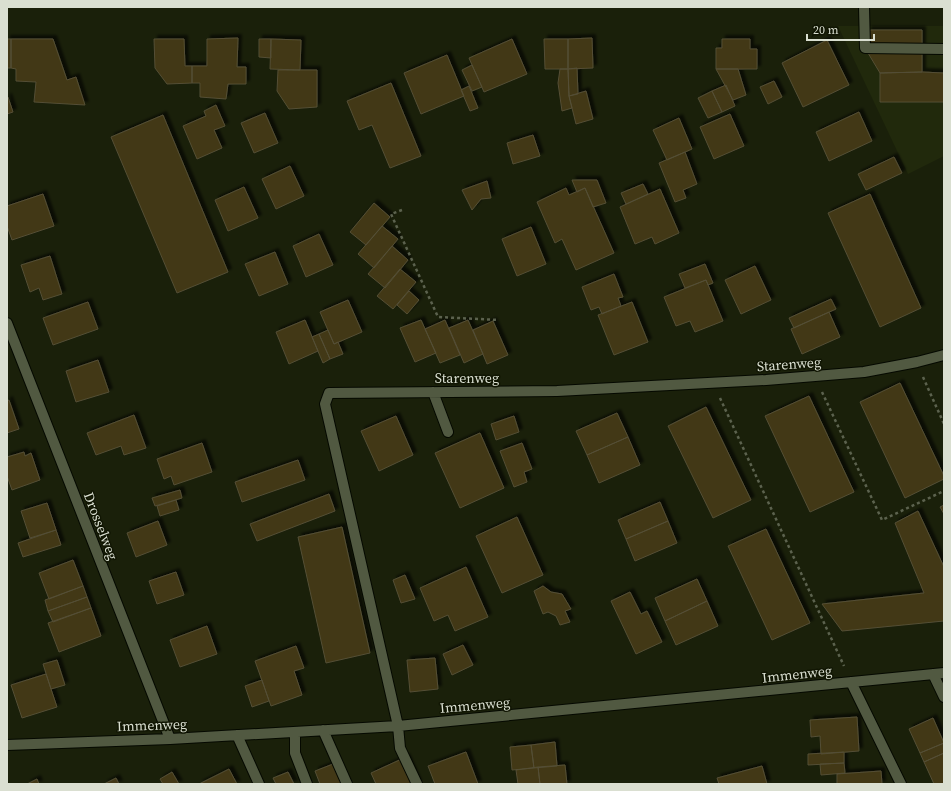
<svg xmlns="http://www.w3.org/2000/svg" width="951" height="791" viewBox="0 0 951 791" font-family="'Source Serif 4',serif">
<style>
.built{fill:#21290c}
.building{fill:#423913;stroke:#544e36;filter:url(#shadow)}
.lines{fill:none;stroke-linecap:round;stroke-linejoin:round}
.minor-casing{stroke:#050900;stroke-width:12}
.path{stroke:#5c624e;stroke-width:2.5;stroke-dasharray:3 3;stroke-linecap:butt}
.minor{stroke:#515941;stroke-width:10}
.labels{text-anchor:middle;stroke-width:3;stroke-linejoin:round;paint-order:stroke}
.street-label{font-size:14px;fill:#dadfd1;stroke:#111603}
</style>
<defs>
<filter id="shadow"><feDropShadow dx="3.5" dy="-3.5" stdDeviation="1" flood-color="#0009"/></filter>
</defs>
<rect width="100%" height="100%" fill="#1a200a"/>
<path class="built" d="M838,26h106v130l-36,18z"/>
<path class="building" d="M868,30h54v42l-42,1 -12,-20z
M238,38l-1,29h9v17h-18l-2,15 -26,-2v-14h-8v-17h15v-27z
M592,38l1,30 -25,1v-30z
M7,39h4v29h-4z
M11,39h42l14,41 9,-3 9,28 -51,-3 2,-20 -20,-1v-12l-5,-1z
M154,39h30l1,27h7v17l-25,1 -12,-16z
M259,39h12v19l-12,-1z
M271,39l30,1 -1,30 -30,-1z
M512,39l15,35 -43,18 -15,-34z
M544,39h24v30h-23z
M722,39h28v10h7v20h-41v-21h6z
M827,40l22,45 -46,22 -21,-44z
M447,55l17,41 -43,18 -17,-41z
M472,65l10,22 -10,4 -10,-21z
M577,68l1,26 -9,2 -1,-27z
M560,69h8l1,27 3,12 -10,3 -4,-28z
M716,69h22l8,26 -13,5z
M278,70h39v37l-28,2 -12,-18z
M922,72l22,1v29h-64v-29z
M774,81l8,16 -14,7 -8,-17z
M391,83l30,73 -31,12 -18,-43 -13,5 -12,-29z
M726,85l9,21 -13,6 -10,-21z
M469,86l9,22 -8,3 -9,-21z
M586,91l7,28 -17,5 -7,-28z
M712,91l10,21 -14,6 -10,-20z
M7,97h1l5,15 -6,2z
M216,105l9,21 -11,4 8,18 -25,11 -14,-33 23,-10 -2,-5z
M859,112l13,29 -43,20 -13,-29z
M265,113l13,30 -24,10 -13,-30z
M730,114l14,32 -30,13 -14,-32z
M163,115l65,157 -51,21 -66,-156z
M679,118l13,31 -25,11 -14,-30z
M533,135l7,21 -27,8 -6,-21z
M685,152l12,32 -14,6 3,8 -11,4 -16,-39z
M894,157l8,16 -36,17 -8,-16z
M290,166l14,30 -28,13 -14,-30z
M572,180h25l9,23 -13,4 -8,-19 -8,4z
M487,181l4,17 -10,1 -9,11 -10,-20z
M643,184l5,10 -22,10 -5,-11z
M244,187l14,31 -30,13 -13,-31z
M566,188l3,7 16,-7 29,65 -38,17 -14,-31 -7,4 -18,-41z
M660,189l19,44 -24,11 -3,-7 -17,7 -15,-37z
M43,194l11,32 -42,14 -5,-14v-20z
M870,194l51,114 -41,19 -52,-114z
M374,203l16,14 -24,28 -16,-13z
M382,226l16,13 -24,29 -16,-14z
M531,227l15,37 -29,12 -15,-37z
M319,234l14,31 -27,12 -13,-31z
M392,246l16,14 -23,28 -17,-14z
M275,252l13,32 -29,12 -14,-32z
M50,256l12,38 -19,6 -4,-12 -9,4 -9,-27z
M705,264l8,19 -5,2 -2,-5 -21,8 -6,-14z
M755,266l16,34 -30,14 -16,-34z
M400,269l16,13 -23,27 -16,-13z
M614,274l9,23 -5,1 3,8 -19,8 -3,-7 -8,3 -9,-23z
M706,280l17,41 -28,11 -5,-11 -14,5 -12,-29z
M409,291l10,9 -12,14 -10,-9z
M831,299l5,10 -42,19 -5,-10z
M348,300l14,32 -28,12 -14,-32z
M88,302l10,27 -45,16 -10,-27z
M632,302l16,40 -34,13 -16,-40z
M829,312l11,25 -38,17 -11,-25z
M305,320l13,31 -29,13 -13,-32z
M421,320l15,33 -21,9 -15,-34z
M445,320l15,35 -20,8 -15,-34z
M468,320l15,34 -19,9 -15,-35z
M493,321l15,34 -21,9 -14,-34z
M328,330l6,14 4,-2 5,12 -13,5 -11,-25z
M319,334l11,25 -7,4 -11,-26z
M98,360l11,32 -33,10 -10,-31z
M900,383l44,93v3l-39,19 -45,-96z
M809,396l45,96 -44,20 -45,-96z
M9,400l10,29 -12,4v-32z
M706,407l45,93 -38,18 -45,-92z
M617,413l11,24 -41,18 -11,-24z
M134,415l12,33 -22,7 -3,-9 -25,9 -9,-22z
M396,416l17,39 -34,16 -18,-40z
M514,416l5,16 -23,8 -5,-16z
M480,433l24,55 -44,20 -25,-55z
M628,437l12,28 -41,18 -12,-28z
M202,443l10,29 -38,13 -3,-9 -7,3 -7,-20z
M522,443l10,26 -8,3 3,10 -13,5 -14,-36z
M24,452l1,4 6,-3 9,27 -28,10 -5,-14v-19z
M298,460l7,20 -63,22 -7,-20z
M180,490l2,8 -27,8 -3,-8z
M329,494l6,17 -78,30 -7,-17z
M176,500l3,10 -19,6 -3,-10z
M660,502l8,19 -42,18 -8,-19z
M47,503l9,27 -26,8 -9,-27z
M944,505v9l-4,-7z
M918,511l26,56v54l-102,10 -20,-27 102,-11 -29,-70z
M517,517l26,58 -41,18 -26,-57z
M158,521l9,24 -31,12 -9,-24z
M668,521l9,22 -42,18 -9,-22z
M342,527l28,126 -44,10 -28,-126z
M766,529l44,94 -38,17 -44,-94z
M56,530l5,15 -38,12 -5,-14z
M73,560l10,26 -34,13 -10,-26z
M466,567l22,50 -33,14 -7,-16 -14,6 -14,-33z
M176,572l8,23 -27,9 -8,-23z
M405,575l10,24 -14,4 -8,-23z
M697,579l10,22 -42,20 -10,-23z
M83,586l4,11 -39,14 -3,-11z
M543,586l8,6 11,2 9,15 -6,2 5,11 -10,3 -4,-9 -8,-4 -5,2 -9,-23z
M630,592l11,22 6,-3 15,31 -26,12 -25,-53z
M87,597l4,11 -38,14 -5,-11z
M707,601l11,25 -42,19 -11,-24z
M91,608l10,28 -42,16 -11,-29z
M207,626l10,28 -37,13 -10,-27z
M463,645l10,20 -21,10 -9,-21z
M296,646l8,22 -10,3 8,24 -31,11 -16,-45z
M435,658l3,31 -28,3 -3,-32z
M57,660l8,25 -14,4 -8,-25z
M46,674l11,33 -35,11 -11,-33z
M262,680l7,21 -17,6 -7,-21z
M857,717l2,34 -38,3 -1,-18 -9,1 -1,-17z
M933,718l11,25 -24,10 -11,-24z
M555,742l2,24 -23,2 -3,-23z
M944,743v10l-20,9 -4,-9z
M531,745l3,23 -22,2 -2,-23z
M466,752l12,32h-43l-7,-18z
M844,752v11l-36,2v-11z
M944,753v31h-10l-10,-22z
M406,757l12,27h-42l-5,-11z
M844,763l1,10 -24,2 -1,-11z
M333,764l8,20h-21l-5,-13z
M565,765l2,19h-27l-2,-17z
M762,766l5,18h-48l-2,-6z
M538,767l2,17h-22l-2,-14z
M229,769l8,15h-38z
M881,771l1,13h-45v-10z
M172,772l7,12h-16l-3,-5z
M288,772l6,12h-18l-3,-6z
M116,778l3,6h-15z
M37,779l2,5h-12z"/>
<g class="lines">
<defs>
<path id="minor" d="M864,7l1,41 79,1
M7,323l163,416
M433,392l15,40
M933,674l11,23
M851,682l50,102
M323,730l24,54
M295,732v21l12,31
M237,735l22,49
M7,745l163,-6 228,-13 546,-53
M417,784l-17,-36 -2,-22 -73,-322 4,-11 228,-2 209,-11 98,-8 53,-10 27,-7"/>
</defs>
<use href="#minor" class="minor-casing"/>
<path class="path" d="M402,210l-11,4 47,103 61,3
M923,377l21,47
M822,392l60,128 62,-29
M720,398l124,268"/>
<use href="#minor" class="minor"/>
</g>
<g class="labels">
<g class="street-label">
<text transform="translate(789 364) rotate(-4)" y="5">Starenweg</text>
<text x="467" y="383">Starenweg</text>
<text transform="translate(101 526) rotate(69)" y="5">Drosselweg</text>
<text transform="translate(797 674) rotate(-6)" y="5">Immenweg</text>
<text transform="translate(475 705) rotate(-5)" y="5">Immenweg</text>
<text transform="translate(152 725) rotate(-2)" y="5">Immenweg</text>
</g>
</g>
<rect width="951" height="791" fill="none" stroke="#dadfd1" stroke-width="16"/>
<path d="M807 34v6h67v-6" fill="none" stroke="#dadfd1" stroke-width="2"/>
<text x="813" y="34" font-size="12" fill="#dadfd1" stroke="#111603" stroke-width="3" paint-order="stroke">20 m</text>
</svg>
